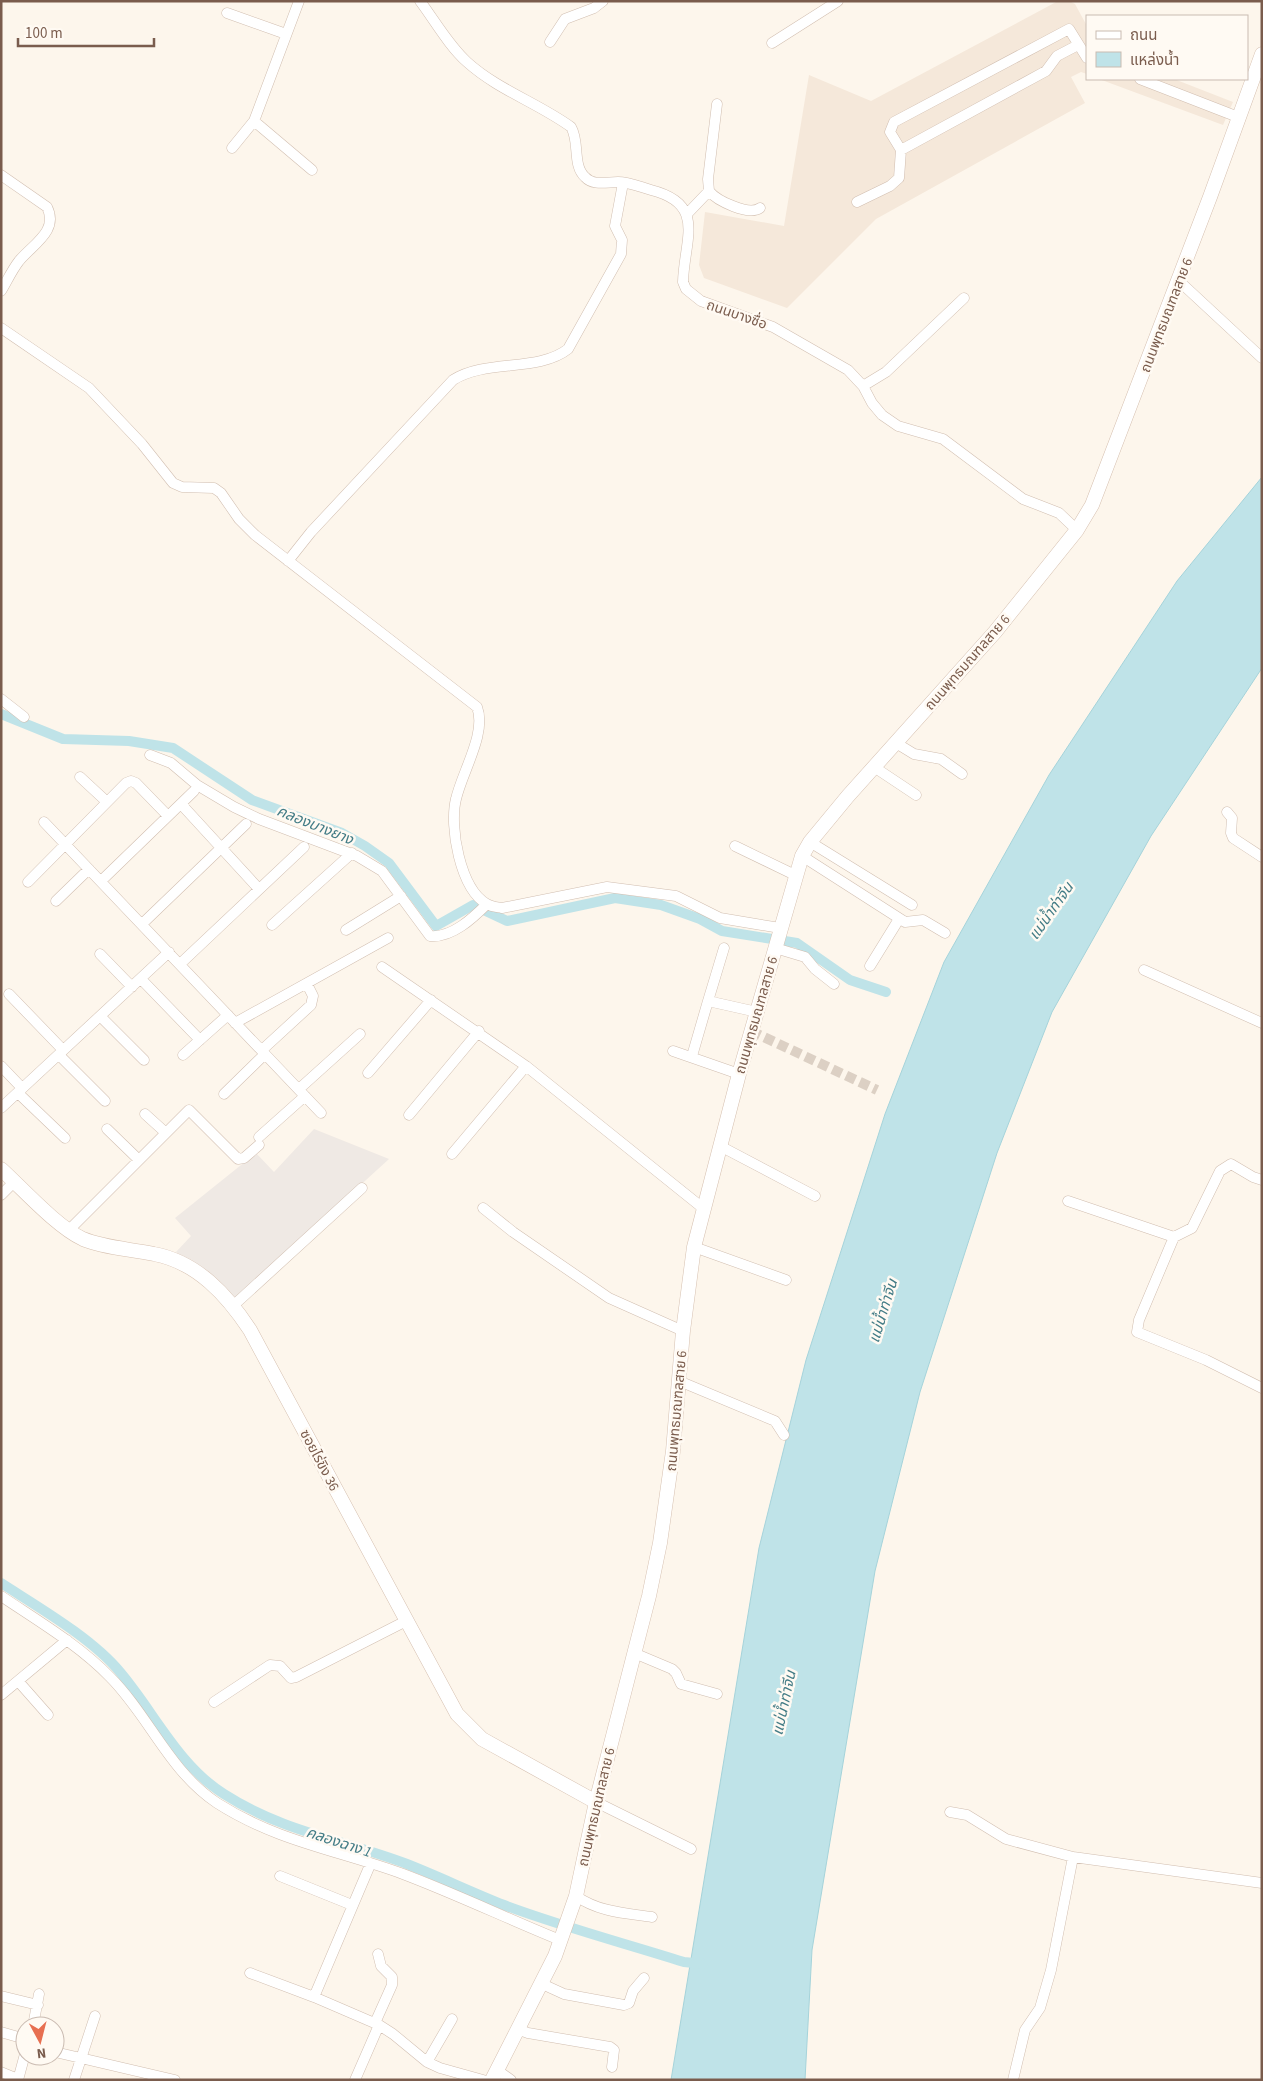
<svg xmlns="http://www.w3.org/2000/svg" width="1263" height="2081" viewBox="0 0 1263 2081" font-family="'Source Sans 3','Noto Sans Thai',sans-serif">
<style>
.residential{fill:#f5e8da}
.industrial{fill:#efe9e4}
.water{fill:#bfe3e8;stroke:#a5d3da}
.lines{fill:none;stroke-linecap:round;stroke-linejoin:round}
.canal{stroke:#bfe3e8;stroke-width:10}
.street-tunnel{stroke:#dcd0c4;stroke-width:10;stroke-dasharray:10 5;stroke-linecap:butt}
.street-casing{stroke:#d1beb0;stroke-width:11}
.secondary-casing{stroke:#d6c0b0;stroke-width:15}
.street{stroke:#fff;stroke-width:10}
.secondary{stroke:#fff;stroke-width:14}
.labels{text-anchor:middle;stroke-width:5;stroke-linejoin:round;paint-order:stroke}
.street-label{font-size:14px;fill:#7a5c4d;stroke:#fffaf3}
.water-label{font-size:15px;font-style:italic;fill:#437c86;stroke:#fffaf3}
</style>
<rect width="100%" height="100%" fill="#fdf6ec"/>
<path class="residential" d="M1058,1h11l6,3 12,22v48l-6,-2 -10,5 14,26 -209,116 -89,89 -83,-30 -5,-13 6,-53 79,14 25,-151 62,26z
M1099,79h75l59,23 -10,23z"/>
<path class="industrial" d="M314,1129l75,30 -153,140 -30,-28 -30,-19 15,-16 -16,-18 81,-65 18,19z"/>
<path class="water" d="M1262,477v191l-111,168 -99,176 -55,141 -77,239 -45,179 -63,379 -7,130h-134l88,-532 47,-188 79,-246 59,-152 105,-187 128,-194z"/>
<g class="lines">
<path class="canal" d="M1,714l62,25 66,2 44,7 79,52 90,33 23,13 24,17 47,63 37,-21 34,16 108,-23 46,7 39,14 22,12 75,12 53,37 36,12
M1,1583c37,24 91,55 119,89 34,40 58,93 104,122 59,38 120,46 183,70 33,13 64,28 97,41 59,22 120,38 180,57l19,2"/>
<path class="street-tunnel" d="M751,1031l126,59"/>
<defs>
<path id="street" d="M299,1l-45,120 58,49
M420,1c15,20 29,45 47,61 31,28 71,41 104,65 9,15 1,38 14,50 8,9 22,5 33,5 11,0 22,5 33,8 56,14 33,50 32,92l3,7 15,12 72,26 75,43 15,16 9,17 10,12 16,11 45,13 80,60 36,14 18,17
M227,13l59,21
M550,42l15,-23 29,-11 9,-7
M772,43l66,-42
M1140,79l98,38
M717,104l-9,75 1,12c8,10 40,25 51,17
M232,148l22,-27
M901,150l145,-79 11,-15 21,-11
M1,175l46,32c12,24 -14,37 -28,54 -7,9 -12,20 -18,30
M857,202l33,-16 9,-8 2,-28 -11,-18 4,-10 175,-93 18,29
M687,214l22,-23
M1179,281l83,77
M1,328l88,60 53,56 31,39 9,4 32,1 7,5 18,26 16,16 222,172c10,26 -15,65 -21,92 -7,27 4,90 31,105 5,3 10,3 15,4l105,-21 69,9 44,22 60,10
M863,386l23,-14 78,-74
M288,561l23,-29 142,-152c33,-21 86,-8 115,-31l53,-95 1,-14 -7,-14 8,-43
M1,699l23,18
M896,743l18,11 27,5 21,15
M150,755l21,8 26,22 37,22 25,12 98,37 25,15 48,65c22,2 43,-18 57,-32
M874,767l42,28
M80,777l27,25
M181,804l78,85
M1227,812l5,6 -1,15 2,5 29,19
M44,822l277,291
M810,842l102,63
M735,846l60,29
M802,856l103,66 18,-2 22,13
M101,881l93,-90
M28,882l98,-99 5,-2 5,2 32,33
M56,901l33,-32
M142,924l104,-100
M272,925l80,-72
M346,930l55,-34
M724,948l-16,53 49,11
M775,948l30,9 10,12 19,15
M100,954l32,33
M180,964l124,-117
M870,966l29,-47
M382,967l144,99 178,143
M1144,970l118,53
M141,979l59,61
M9,994l54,56
M100,1016l44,44
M235,1023l153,-85
M262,1050l49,-45 2,-9 -6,-12
M673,1051l66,23
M59,1055l46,46
M183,1055l45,-40
M692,1056l16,-55
M1,1066l21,22
M368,1073l63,-73
M299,1089l61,-55
M18,1093l47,45
M224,1094l41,-40
M1,1108l168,-156
M145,1114l21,19
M409,1115l70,-84
M107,1129l32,31
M259,1137l46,-41
M720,1146l95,50
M452,1154l74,-88
M1262,1180l-9,-3 -22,-13 -11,7 -28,57 -18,9 -35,83 -2,12 69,28 56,28
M1,1195l14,-14
M1068,1201l106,36
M483,1208l30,24 96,66 74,33
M69,1230l120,-120 49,49 6,-1 15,-13
M694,1247l92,33
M234,1305l128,-117
M679,1381l96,40 9,14
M1,1596c37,25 78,49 109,81 39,39 59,94 107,126 61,39 121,47 186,71 53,20 105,45 157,66
M634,1653l38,16 4,4 5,11 36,10
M18,1681l30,34
M1,1695l66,-55
M214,1702l56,-37 10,1 11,12 5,-1 110,-56
M596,1802l95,47
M950,1812l17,3 39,24 67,18 189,26
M370,1865l-56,132 65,28 14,9 34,28 13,6 43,12
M280,1876l72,29
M576,1896c23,16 48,17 76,21
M250,1973l64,24
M540,1983l24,11 60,11 5,-2 4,-12 11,-13
M1,1996l37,9
M375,2023l17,-38v-8l-11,-11 -3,-12
M33,2026l6,-32
M517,2029l11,4 82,14 4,3 -2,17
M1,2032l24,7
M55,2052l120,28
M427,2062l25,-43
M497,2070l14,10
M1,2072l17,7
M18,2080l7,-26
M74,2080l21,-64
M355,2080l24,-55
M1013,2080l12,-50 15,-22 11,-38 22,-113"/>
<path id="secondary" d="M1,1169c22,20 56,58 82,70 21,9 48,10 71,15 43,8 73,41 96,76l207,384 25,25 114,63
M492,2080l63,-124 21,-60 20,-94 53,-206 11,-53 13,-92 10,-120 11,-84 45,-173 63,-218 8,-14 38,-46 147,-164 82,-102 15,-25 118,-308 52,-143"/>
</defs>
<use href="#street" class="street-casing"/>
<use href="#secondary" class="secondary-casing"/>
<use href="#street" class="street"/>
<use href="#secondary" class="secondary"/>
</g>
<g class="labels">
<g class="street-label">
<text transform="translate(737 314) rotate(19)" y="5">ถนนบางซื่อ</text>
<text transform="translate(1166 315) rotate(-69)" y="5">ถนนพุทธมณฑลสาย 6</text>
<text transform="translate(967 662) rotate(-49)" y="5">ถนนพุทธมณฑลสาย 6</text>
<text transform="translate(756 1015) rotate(-74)" y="5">ถนนพุทธมณฑลสาย 6</text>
<text transform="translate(676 1411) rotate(-85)" y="5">ถนนพุทธมณฑลสาย 6</text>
<text transform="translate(320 1460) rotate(62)" y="5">ซอยไร่ขิง 36</text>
<text transform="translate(596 1807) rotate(-77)" y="5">ถนนพุทธมณฑลสาย 6</text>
</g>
<g class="water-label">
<text transform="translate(315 825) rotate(22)" y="5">คลองบางยาง</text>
<text transform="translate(1051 911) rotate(-55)" y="5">แม่น้ำท่าจีน</text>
<text transform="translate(883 1311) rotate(-73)" y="5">แม่น้ำท่าจีน</text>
<text transform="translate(784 1703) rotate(-78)" y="5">แม่น้ำท่าจีน</text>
<text transform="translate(339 1842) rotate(18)" y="5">คลองฉาง 1</text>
</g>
</g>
<rect width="1263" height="2081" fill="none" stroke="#7a5c4d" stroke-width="5"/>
<rect x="1086" y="15" width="162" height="65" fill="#fffaf3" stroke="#cabbb1"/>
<rect x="1096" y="31" width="25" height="8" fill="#ffffff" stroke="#cabbb1"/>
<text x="1130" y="40" font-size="15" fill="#7a5c4d">ถนน</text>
<rect x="1096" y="52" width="25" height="15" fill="#bfe3e8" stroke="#cabbb1"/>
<text x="1130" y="65" font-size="15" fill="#7a5c4d">แหล่งน้ำ</text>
<g transform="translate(40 2041) rotate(173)"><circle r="24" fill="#fffaf3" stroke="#cabbb1"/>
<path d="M0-4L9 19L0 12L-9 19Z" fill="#e76f51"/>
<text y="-8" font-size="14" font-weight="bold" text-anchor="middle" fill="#7a5c4d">N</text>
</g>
<path d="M18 38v8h136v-8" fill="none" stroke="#7a5c4d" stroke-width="2.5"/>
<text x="25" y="38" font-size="15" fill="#7a5c4d" stroke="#fffaf3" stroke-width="4" paint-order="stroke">100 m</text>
</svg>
